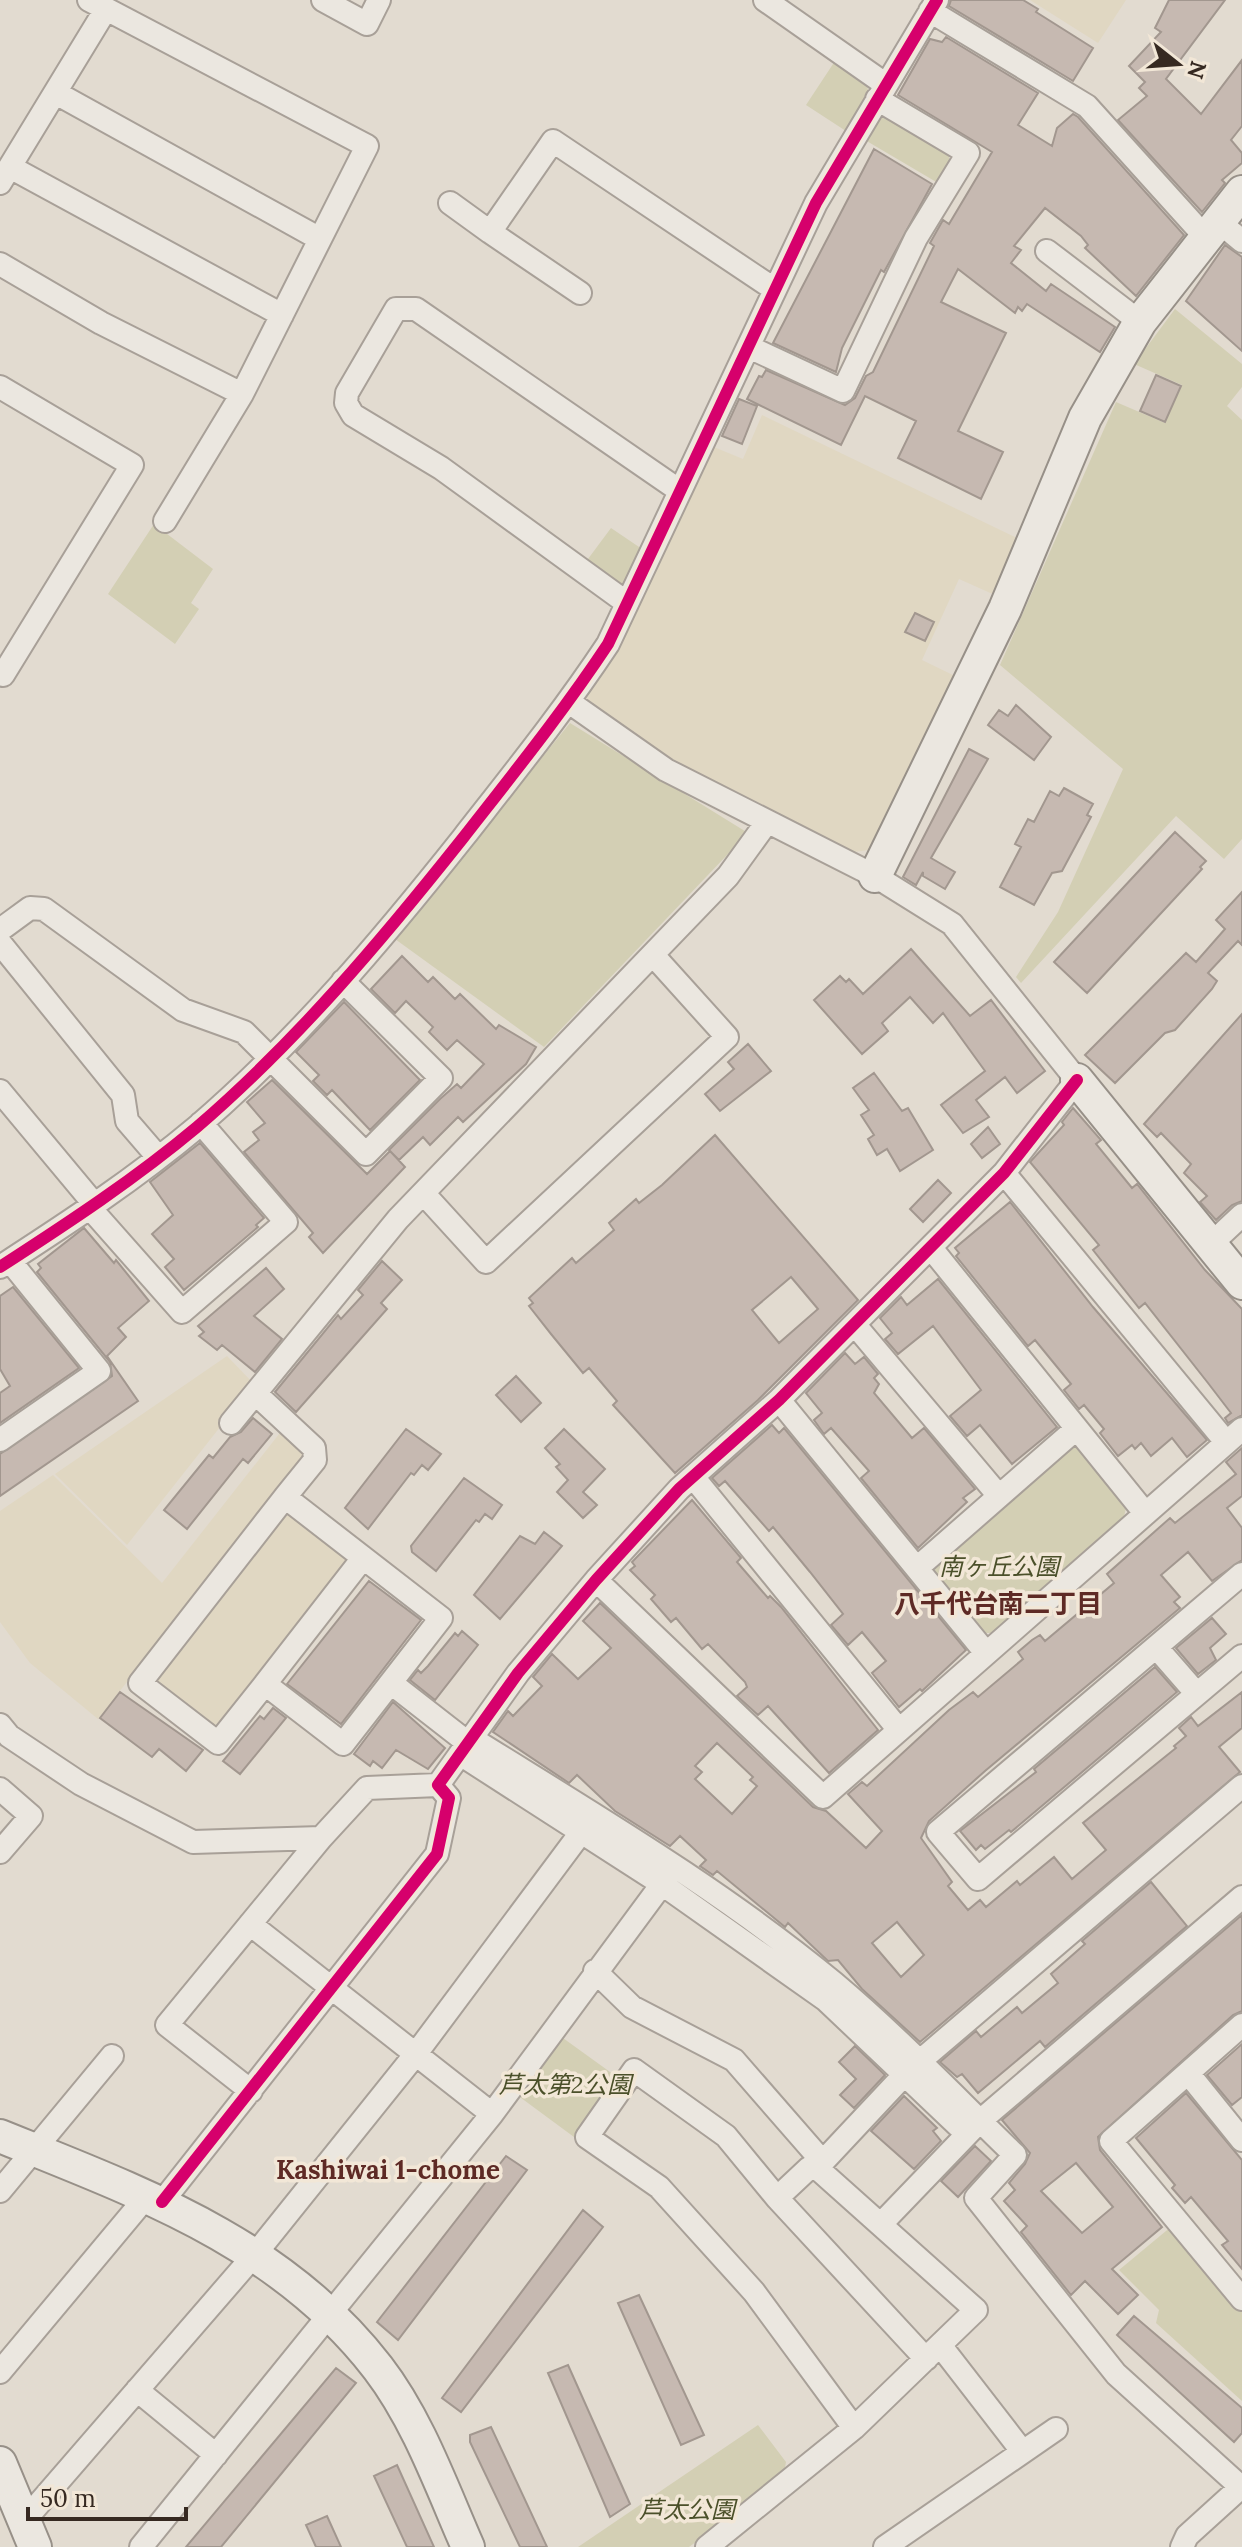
<svg xmlns="http://www.w3.org/2000/svg" width="1242" height="2547" viewBox="0 0 1242 2547" font-family="Lora,'Noto Sans JP',serif">
<style>
.farmland{fill:#e0d7c2}
.green{fill:#d3cfb4}
.building{fill:#c6b9b1;stroke:#a2978f;stroke-width:2;fill-rule:evenodd}
.lines{fill:none;stroke-linecap:round;stroke-linejoin:round}
.street-casing{stroke:#a8a098;stroke-width:26}
.secondary-casing{stroke:#979088;stroke-width:36}
.street{stroke:#ebe7e0;stroke-width:22}
.secondary{stroke:#ebe7e0;stroke-width:32}
.cycleway-casing{stroke:#f2e7d7;stroke-width:17}
.cycleway{stroke:#d6006c;stroke-width:12}
.labels{text-anchor:middle;stroke-width:7;stroke-linejoin:round;paint-order:stroke}
.park-label{font-size:24px;font-style:italic;fill:#4b502a;stroke:#f2e7d7}
.neighbourhood-label{font-size:26px;font-weight:bold;fill:#5e2a25;stroke:#f2e7d7}
</style>
<rect width="100%" height="100%" fill="#e2dbd0"/>
<path class="farmland" d="M1030,0h96l-28,43z
M762,415l259,125 -24,56 -38,-17 -37,81 35,17 -78,163 -11,10 -13,2 -201,-102 -67,-46 -3,-12 49,-75 76,-172 34,14z
M227,1356l27,28 -127,161 -72,-71z
M283,1429l20,21 1,5 -206,264 -68,-56 -30,-41v-111l53,-36 109,108z
M281,1515l14,2 50,39v10l-125,159 -15,-1 -47,-38 -1,-12z"/>
<path class="green" d="M835,61l31,22 4,13 -21,37 -43,-28z
M878,118h11l59,35 2,9 -12,21 -73,-43z
M1175,309l67,55v23l-15,19 15,14v419l-18,20 -48,-43 -155,167 -5,-6 42,-65 65,-143 -123,-104 116,-263 49,21 17,-38 -48,-21z
M154,524l59,45 -22,34 8,6 -24,35 -67,-50z
M611,528l31,21 -13,33 -13,4 -31,-23z
M570,723l178,110 -204,214 -149,-108z
M1081,1445l46,58 -3,14 -131,116h-11l-48,-59v-11l136,-117z
M556,2033l61,44 -43,60 -61,-45z
M1172,2226l70,85v90l-86,-78 3,-13 -40,-40z
M758,2425l28,37 -3,16 -94,69h-111z"/>
<path class="building" d="M951,0h72l15,9 -2,3 57,36 -20,33 -124,-75z
M1169,0h56l-59,79 35,35 41,-54v66l-11,14 11,13v10l-20,17 3,3 -23,29 -84,-92 29,-24 -8,-8 6,-6 -16,-16 32,-34 -6,-4z
M946,37l92,56 -20,32 34,21 5,-18 16,-14 5,3 106,118 -48,61 -51,-48 3,-3 -7,-9 -36,-28 -31,38 7,4 -10,13 35,28 5,-7 64,43 -15,25 -73,-48 -5,7 -4,-4 -3,6 -57,-44 -17,33 65,31 -48,98 45,21 -22,47 -83,-41 18,-37 -51,-25 -24,49 -94,-46 12,-23 3,1 4,-7 79,35 10,-7 11,-22 7,-4 61,-126 -4,-3 13,-23 6,4 43,-72 -94,-57 32,-56 12,3z
M874,149l58,35 -48,88 -3,-2 -39,78 -6,24 -63,-29z
M1225,245l17,12v94l-56,-50z
M1156,375l25,11 -16,36 -25,-11z
M739,399l18,7 -15,38 -20,-8z
M915,613l19,9 -9,19 -20,-9z
M1016,705l35,32 -17,23 -46,-35 11,-15 9,6z
M969,749l19,10 -57,99 24,14 -10,17 -22,-13v-4l-7,13 -13,-8z
M1064,788l29,16 -6,11 4,2 -29,54 -10,2 -18,32 -34,-18 21,-40 -6,-3 13,-25 6,3 16,-31 9,5z
M1175,832l31,29 -6,6 2,2 -115,124 -33,-31z
M1242,892v53l-4,-4 -30,32 9,8 -5,8 -37,41 -10,3 -50,50 -30,-28 101,-102 10,9 29,-33 -9,-9z
M911,949l59,67 21,-16 54,71 -28,22 -12,-16 -29,23 13,17 -26,16 -22,-28 44,-34 -42,-58 -10,10 -23,-26 -28,26 6,8 -26,23 -48,-54 26,-24 6,6 3,-3 14,15z
M402,956l26,26 5,-5 22,22 5,-5 36,35 3,-4 37,22 -10,17 -63,58 -5,-5 -28,28 -7,-8 -24,23 -10,-10 51,-51 17,-15 4,4 23,-24 -27,-24 -10,10 -18,-18 4,-5 -27,-26 -11,12 -24,-24z
M344,1002l76,78 -50,50 -38,-40 -5,5 -14,-14 6,-6 -23,-23z
M1242,1014v187l-10,4 -16,15 -16,-18 7,-6 -23,-23 7,-9 -30,-31 -4,4 -13,-13z
M748,1044l23,27 -51,40 -15,-17 29,-25 -6,-7z
M874,1073l28,38 6,-3 25,42 -33,21 -13,-22 -10,6 -9,-16 6,-4 -13,-20 8,-5 -16,-22z
M272,1080l95,94 23,-23 15,16 -82,86 -14,-16 4,-4 -69,-81 15,-12 -6,-8 12,-9 -18,-21z
M1073,1108l28,32 -5,4 36,44 5,-4 68,86 37,39v106l-14,8 -3,-5 6,-5 -23,-30 -63,-80 -6,5 -46,-58 6,-5 -69,-83 34,-37 -2,-3z
M988,1127l12,17 -18,14 -11,-14z
M715,1135l143,165 -100,100 -83,73 -62,-68 4,-4 -28,-33 -6,5 -32,-39 -22,-28 4,-3 -4,-5 43,-40 4,5 38,-33 -5,-7 27,-24 3,4 23,-18zM791,1277l27,32 -39,34 -27,-33z
M200,1143l64,75 -8,7 2,2 -74,63 -19,-23 9,-8 -22,-25 21,-19 -23,-33z
M938,1180l13,13 -28,29 -13,-13z
M1010,1202l83,105 114,133 -20,17 -15,-19 -21,18 -10,-13 -6,6 -3,-4 -14,11 -18,-23 4,-4 -20,-24 -5,4 -15,-19 7,-6 -36,-44 -7,6 -72,-90 3,-3 -4,-5z
M84,1228l30,35 2,-3 33,41 -31,27 8,9 -19,19 31,45 -138,95v-42l112,-78 -2,-14 -73,-90 4,-4 -3,-4z
M382,1261l20,19 -21,23 6,6 -91,103 -21,-20 63,-77 3,4 22,-24 -5,-5z
M266,1268l18,21 -30,27 28,23 -27,33 -33,-27 -5,5 -18,-14 5,-4 -6,-6z
M938,1279l119,148 -45,37 -32,-39 -13,11 -17,-20 31,-26 -48,-64 -35,28 -13,-15 7,-6 -12,-15 21,-21 6,8z
M13,1287l66,81 -79,55v-30l10,-7 -10,-17v-73z
M845,1353l10,11 9,-7 14,17 -4,4 5,6 -5,9 38,45 12,-10 51,61 -12,9 4,4 -49,46 -57,-70 8,-7 -38,-43 -7,6 -10,-14 8,-7 -16,-20z
M516,1376l25,27 -20,19 -25,-27z
M253,1418l19,16 -24,29 -5,-4 -56,70 -23,-19 45,-55 4,3 17,-21 11,-5z
M772,1425l7,8 5,-5 182,222 -44,41 -2,-2 -21,18 -27,-34 14,-12 -24,-29 -14,13 -17,-20 12,-11 -33,-42 -37,-45 -4,4 -44,-50 -6,5 -7,-8z
M406,1429l35,25 -13,16 -6,-5 -8,10 -3,-2 -43,56 -23,-21z
M564,1429l41,40 -22,23 14,13 -14,13 -26,-26 11,-12 -12,-13 4,-3 -15,-16z
M1242,1448v48l-15,12 15,20v32l-30,21 -24,-29 -27,23 19,22 -6,5 6,6 -195,163 -56,50 -8,17 31,44 -4,4 20,24 12,-10 6,7 31,-26 3,4 34,-28 18,22 34,-29 -23,-27 93,-75 -2,-2 12,-10 -7,-8 12,-11 7,9 44,-34v36l-23,19 21,25 -320,270 -58,-53 -24,-29 -10,1 -40,-38 -3,4 -68,-56 -4,4 -13,-9 6,-6 -26,-24 -10,10 -55,-35 -38,-36 -8,8 -76,-51 15,-21 5,5 29,-30 -9,-9 19,-23 26,25 33,-31 -28,-27 17,-18 213,204 13,4 40,37 16,-17 -34,-37 14,-12 5,4 82,-76 24,-18 5,5 45,-38 -5,-7 14,-12 8,-5 5,6 69,-58 -7,-9 63,-56 5,5 61,-49 -10,-12zM717,1743l36,34 -3,3 7,6 -25,28 -37,-35 7,-7 -7,-6zM897,1922l27,33 -23,22 -29,-34z
M464,1478l38,27 -10,14 -7,-5 -6,8 -3,-2 -40,51 -24,-19 -1,-6z
M692,1500l49,58 -4,4 31,36 2,-2 11,11 97,123 -49,43 -61,-67 -10,9 -21,-19 10,-9 -2,-5 -37,-38 -6,5 -26,-31 -5,4 -20,-23 4,-4 -25,-25 5,-4 -3,-4z
M544,1532l18,14 -62,73 -26,-24 46,-59 15,8z
M369,1581l52,39 -80,104 -54,-40z
M1212,1618l14,16 -16,14 6,12 -18,14 -22,-26z
M462,1631l16,14 -43,55 -25,-20 8,-10 3,3 7,-7 27,-33 3,3z
M1155,1667l22,25 -166,140 -2,-2 -24,19 -4,-4 -5,5 -16,-19 76,-59 -2,-3z
M120,1692l83,58 -17,21 -27,-22 -7,8 -52,-39z
M393,1702l52,46 -17,21 -32,-19 -14,18 -9,-7 -3,5 -16,-12z
M273,1708l13,10 -46,56 -17,-13 37,-45 4,3z
M1151,1882l36,44 -142,121 -5,-6 -62,52 -16,-19 -5,3 -17,-15 36,-31 5,6 36,-30 5,6 36,-30 -7,-9 34,-30 -3,-3z
M1242,1915v96l-9,4 -135,122 2,13 62,77 -50,42 26,26 -20,19 -33,-33 -14,14 -50,-63 6,-6 -23,-25 11,-11 -6,-7 16,-19 5,-11 -28,-33zM1076,2163l37,44 -31,26 -41,-42z
M1242,2044v53l-10,8 -25,-30z
M855,2046l30,29 -31,33 -14,-13 16,-16 -17,-17z
M1186,2093l56,67v109l-20,-24 6,-4 -37,-44 -6,6 -13,-15 3,-3 -39,-47z
M904,2096l33,32 -4,3 8,10 -27,28 -43,-38z
M975,2146l16,15 -33,36 -17,-16z
M506,2156l21,14 -129,170 -21,-18z
M583,2210l20,17 -142,185 -19,-14z
M639,2295l65,140 -23,10 -63,-142z
M1134,2316l108,92v25l-8,9 -117,-107z
M568,2365l62,139 -20,13 -62,-144z
M336,2368l20,15 -135,164h-35z
M491,2427l56,120h-27l-50,-105v-7z
M397,2465l37,82h-27l-33,-71z
M327,2516l14,31h-25l-10,-22z"/>
<g class="lines">
<defs>
<path id="street" d="M89,0l278,146 -125,248 -77,127
M323,0l44,24 12,-24
M765,0l120,84
M930,11l157,95 120,133
M56,93l264,146
M10,167l272,148
M0,183l106,-174
M450,203l40,29
M1219,222l23,19
M1047,251l93,71
M0,264l101,59 141,71
M580,293l-90,-61 63,-91 221,148
M749,347l94,44 73,-153 52,-85 -91,-54
M0,387l132,78 -129,210 -3,-1
M627,603l-186,-135 -88,-53 -7,-12 1,-10 49,-84h20l264,182
M0,930l30,-22 14,1 139,101 61,22 122,122 75,-76 -98,-97
M0,943l123,152 4,26 31,36
M0,1091l95,114
M1004,1173l222,269
M424,1194l62,68 241,-225 -74,-82
M90,1208l92,104 104,-90 -85,-99
M1211,1244l31,-29
M931,1248l214,265
M0,1267c68,-44 135,-88 197,-140 99,-85 185,-187 266,-289 50,-64 100,-126 145,-194l208,-441 121,-203
M855,1325l144,171
M256,1394l58,54 1,12 -30,37
M779,1400l207,253
M231,1423l167,-204 330,-343 39,-54
M0,1440l99,-69 -89,-110
M694,1478l205,252
M285,1497l156,121 -98,126 -78,-60 -47,59 -78,-60z
M917,1568l159,-139
M1242,1574l-304,258 40,47 264,-223
M596,1580l227,217 419,-368
M1156,1647l41,47
M391,1683l77,60
M265,1684l98,-126
M0,1725l9,11 72,48 112,58 128,-4 46,-50 71,-3
M471,1738c123,77 251,152 363,245 63,53 121,114 181,172l-39,43 140,176 126,114
M460,1754l202,130 164,116 141,134
M0,1789l31,27 -31,36
M250,1924l242,190
M595,1971l37,36 102,53 88,101
M1242,2025l-131,116 131,158
M1188,2073l54,67
M251,2091l-84,-66 154,-187
M0,2191l112,-135
M777,2198l32,-30h8l89,-95 336,-287
M162,2202l275,-348 12,-56 -11,-13 80,-112 78,-93 83,-91 100,-89 225,-227 73,-93 -125,-156 -77,-48 -209,-106 -97,-68
M881,2224l99,-103 262,-224
M940,2345l82,106
M0,2372l147,-176
M137,2390l79,65
M854,2428l-100,-136 -95,-105 -72,-50 47,-67 92,66 51,62 149,161
M23,2522l233,-269 159,-198 179,-240
M141,2547l351,-433 170,-230
M707,2547l147,-119 122,-118 -159,-142
M885,2547l171,-118
M1182,2547l5,-11 54,-49"/>
<path id="secondary" d="M875,876l130,-267 80,-191 55,-96 102,-130
M1077,1080l165,203
M0,2136c141,57 282,107 378,232 40,52 64,120 90,179
M0,2463l35,84"/>
</defs>
<use href="#street" class="street-casing"/>
<use href="#secondary" class="secondary-casing"/>
<use href="#street" class="street"/>
<use href="#secondary" class="secondary"/>
<defs>
<path id="cycleway" d="M0,1267c68,-44 135,-88 197,-140 99,-85 185,-187 266,-289 50,-64 100,-126 145,-194l208,-441 121,-203
M162,2202l275,-348 12,-56 -11,-13 80,-112 78,-93 83,-91 100,-89 225,-227 73,-93"/>
</defs>
<use href="#cycleway" class="cycleway-casing"/>
<use href="#cycleway" class="cycleway"/>
</g>
<g class="labels">
<g class="park-label">
<text x="999" y="1575">南ヶ丘公園</text>
<text x="565" y="2093">芦太第2公園</text>
<text x="687" y="2518">芦太公園</text>
</g>
<g class="neighbourhood-label">
<text x="998" y="1613">八千代台南二丁目</text>
<text x="388" y="2179">Kashiwai 1-chome</text>
</g>
</g>
<g transform="translate(1178 64) rotate(107)" stroke="#f2e7d7" stroke-width="6" paint-order="stroke">
<path d="M0-6L14 30L0 20L-14 30Z" fill="#362921"/>
<text y="-12" font-size="22" font-weight="bold" text-anchor="middle" fill="#362921">N</text>
</g>
<path d="M28 2507v12h158v-12" fill="none" stroke="#362921" stroke-width="4"/>
<text x="40" y="2507" font-size="24" fill="#362921" stroke="#f2e7d7" stroke-width="6" paint-order="stroke">50 m</text>
</svg>
